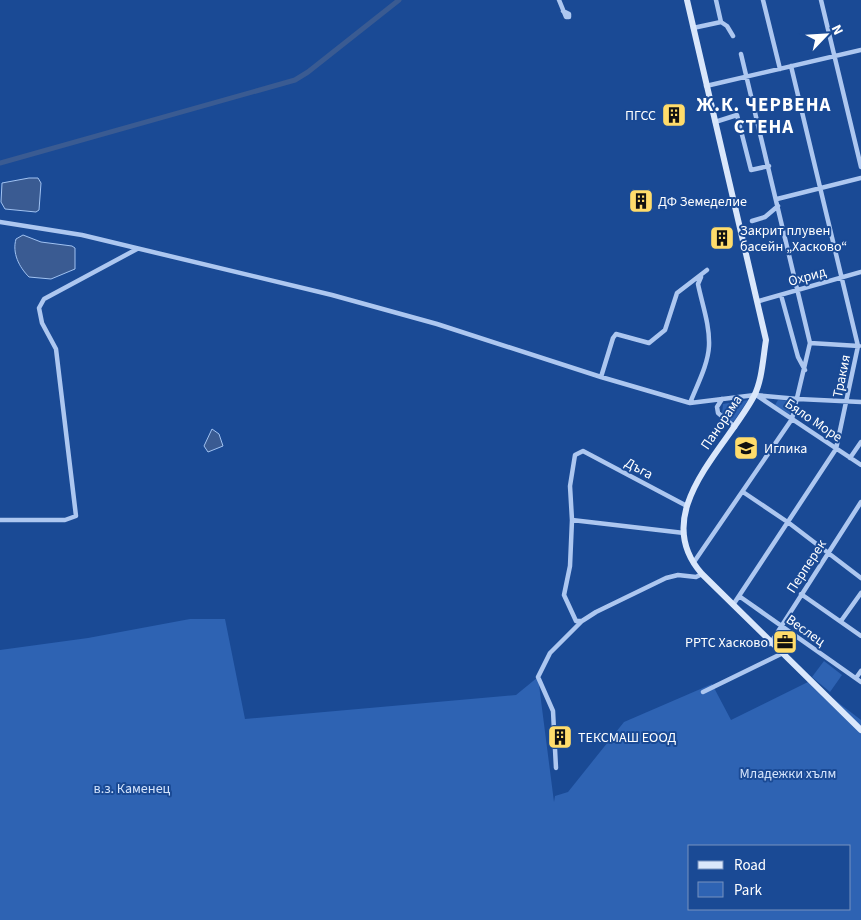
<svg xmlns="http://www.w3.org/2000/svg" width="861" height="920" viewBox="0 0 861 920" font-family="'Source Sans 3',sans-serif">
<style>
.green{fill:#2e63b3;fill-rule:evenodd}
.water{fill:#3a5b92;stroke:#a0c2f2}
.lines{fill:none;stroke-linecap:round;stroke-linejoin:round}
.canal{stroke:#3a5b92;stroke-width:5}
.street{stroke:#adc7f0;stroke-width:4.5}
.secondary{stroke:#dae7fb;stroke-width:6}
.labels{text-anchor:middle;stroke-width:4;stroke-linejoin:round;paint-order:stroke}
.poi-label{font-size:14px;fill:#fff;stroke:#1a4a95;text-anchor:start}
.street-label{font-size:14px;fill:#fff;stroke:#1a4a95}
.park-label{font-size:14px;fill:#d3e3fb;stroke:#1a4a95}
.district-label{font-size:19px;font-weight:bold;letter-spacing:1px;fill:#fff;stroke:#1a4a95}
</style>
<rect width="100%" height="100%" fill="#1a4a95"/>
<path class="green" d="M748,400l-14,21 -3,1 -9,-7 1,-11z
M778,400l16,1 -2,12 -3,1 -14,-9z
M190,619h35l20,100 271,-24 22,-18 16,125 1,-6 13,-4 56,-70 88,-38 19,36 79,-39 51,39v200h-861v-270l88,-12zM690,846h160v63h-160z
M824,661l18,14 -12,17 -18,-15z"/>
<path class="water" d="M29,178h9l3,5 -2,27 -3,2 -31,-3 -4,-7 1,-19z
M23,235l18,7 31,4 3,2v21l-24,10 -22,-2c-10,-10 -17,-24 -13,-38z
M212,429l7,5 4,12 -15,6 -4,-6z"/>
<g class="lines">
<path class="canal" d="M0,163l295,-83 13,-8 91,-72"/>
<path class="street" d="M559,0l7,17h3v-3l-6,-3
M716,0l5,22 6,4 6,10
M763,0l17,69
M821,0l40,167
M693,28l28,-6
M706,86l155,-36
M715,122l22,-7 14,55 18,-4
M777,199l84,-21
M752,221l13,-4 13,-11
M0,222l82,13 250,60 105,29 164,53 89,26 65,-8 43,4 63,3
M781,295l17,62 7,13
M759,301l102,-29
M810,343l49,3
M601,377l12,-39 3,-4 33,9 16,-13 12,-37 30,-23
M756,395l105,70
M722,399l-5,8 1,6 17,14
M690,403c7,-18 18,-38 19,-57 1,-21 -7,-42 -11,-62l3,-7
M850,458l11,-16
M743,492l46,31 72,55
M0,520h65l11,-4 -20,-167 -14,-26 -3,-15 5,-9 93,-50
M572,520l112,13
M694,562l98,-143 18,-76 -69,-289
M801,594l60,42
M739,596l122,86
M733,605l103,-156 22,-103 -67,-280
M582,621h-6l-12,-26 6,-29 2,-46 -2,-34 5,-31 8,-4 102,54
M841,621l20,-28
M770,644l91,-142
M856,678l5,-7
M703,692l78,-38
M556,768l-3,-57 -15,-34 12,-24 32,-32 14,-9 70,-34 12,-3 18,2 6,-3"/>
<path class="secondary" d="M687,0l79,340c-3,18 -4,41 -12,56 -28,53 -106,117 -52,178l159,156"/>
</g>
<defs>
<symbol id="building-square" viewBox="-11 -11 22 22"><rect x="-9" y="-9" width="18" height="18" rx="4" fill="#ffdc6b" stroke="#1a4a95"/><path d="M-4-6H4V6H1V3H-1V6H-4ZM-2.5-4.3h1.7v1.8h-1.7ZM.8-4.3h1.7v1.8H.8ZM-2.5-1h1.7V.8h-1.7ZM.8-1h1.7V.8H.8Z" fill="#111"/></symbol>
<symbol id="school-square" viewBox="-11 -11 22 22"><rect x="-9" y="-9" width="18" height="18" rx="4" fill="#ffdc6b" stroke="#1a4a95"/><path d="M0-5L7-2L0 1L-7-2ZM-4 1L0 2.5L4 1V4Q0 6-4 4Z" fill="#111"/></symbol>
<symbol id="office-square" viewBox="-11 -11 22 22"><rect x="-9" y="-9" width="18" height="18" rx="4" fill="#ffdc6b" stroke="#1a4a95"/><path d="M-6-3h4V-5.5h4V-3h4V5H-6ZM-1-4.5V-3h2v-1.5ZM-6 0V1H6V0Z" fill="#111"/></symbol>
</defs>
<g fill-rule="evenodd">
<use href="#building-square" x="660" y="101" width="28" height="28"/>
<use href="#building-square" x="627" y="187" width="28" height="28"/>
<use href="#building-square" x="708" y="224" width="28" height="28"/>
<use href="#school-square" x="732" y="434" width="28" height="28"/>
<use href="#office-square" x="771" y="628" width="28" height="28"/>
<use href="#building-square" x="546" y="723" width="28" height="28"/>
</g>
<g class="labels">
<g class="poi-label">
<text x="656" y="120" text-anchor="end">ПГСС</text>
<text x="658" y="206">ДФ Земеделие</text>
<text x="740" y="235">Закрит плувен<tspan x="740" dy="16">басейн „Хасково“</tspan></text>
<text x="764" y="453">Иглика</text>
<text x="768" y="647" text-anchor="end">РРТС Хасково</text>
<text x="578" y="742">ТЕКСМАШ ЕООД</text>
</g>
<g class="street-label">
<text transform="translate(807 276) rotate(-16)" y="5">Охрид</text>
<text transform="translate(841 376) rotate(-79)" y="5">Тракия</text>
<text transform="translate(814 420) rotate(34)" y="5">Бяло Море</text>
<text transform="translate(721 422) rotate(-56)" y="5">Панорама</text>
<text transform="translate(639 468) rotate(28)" y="5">Дъга</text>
<text transform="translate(806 566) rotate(-57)" y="5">Перперек</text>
<text transform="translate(806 630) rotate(35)" y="5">Веслец</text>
</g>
<g class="park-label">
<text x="788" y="778">Младежки хълм</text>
<text x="132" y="793">в.з. Каменец</text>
</g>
<g class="district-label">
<text x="764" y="111">Ж.К. ЧЕРВЕНА<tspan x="764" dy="22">СТЕНА</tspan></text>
</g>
</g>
<rect x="688" y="845" width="162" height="65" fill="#1a4a95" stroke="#7692bf"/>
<rect x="698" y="861" width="25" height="8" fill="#dae7fb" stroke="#7692bf"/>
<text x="734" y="870" font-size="15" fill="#ffffff">Road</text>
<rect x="698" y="882" width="25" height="15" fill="#2e63b3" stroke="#7692bf"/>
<text x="734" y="895" font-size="15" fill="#ffffff">Park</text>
<g transform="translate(826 35) rotate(65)" stroke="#1a4a95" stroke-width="4" paint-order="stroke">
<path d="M0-4L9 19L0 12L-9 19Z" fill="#ffffff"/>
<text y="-8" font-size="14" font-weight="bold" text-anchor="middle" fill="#ffffff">N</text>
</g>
</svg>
